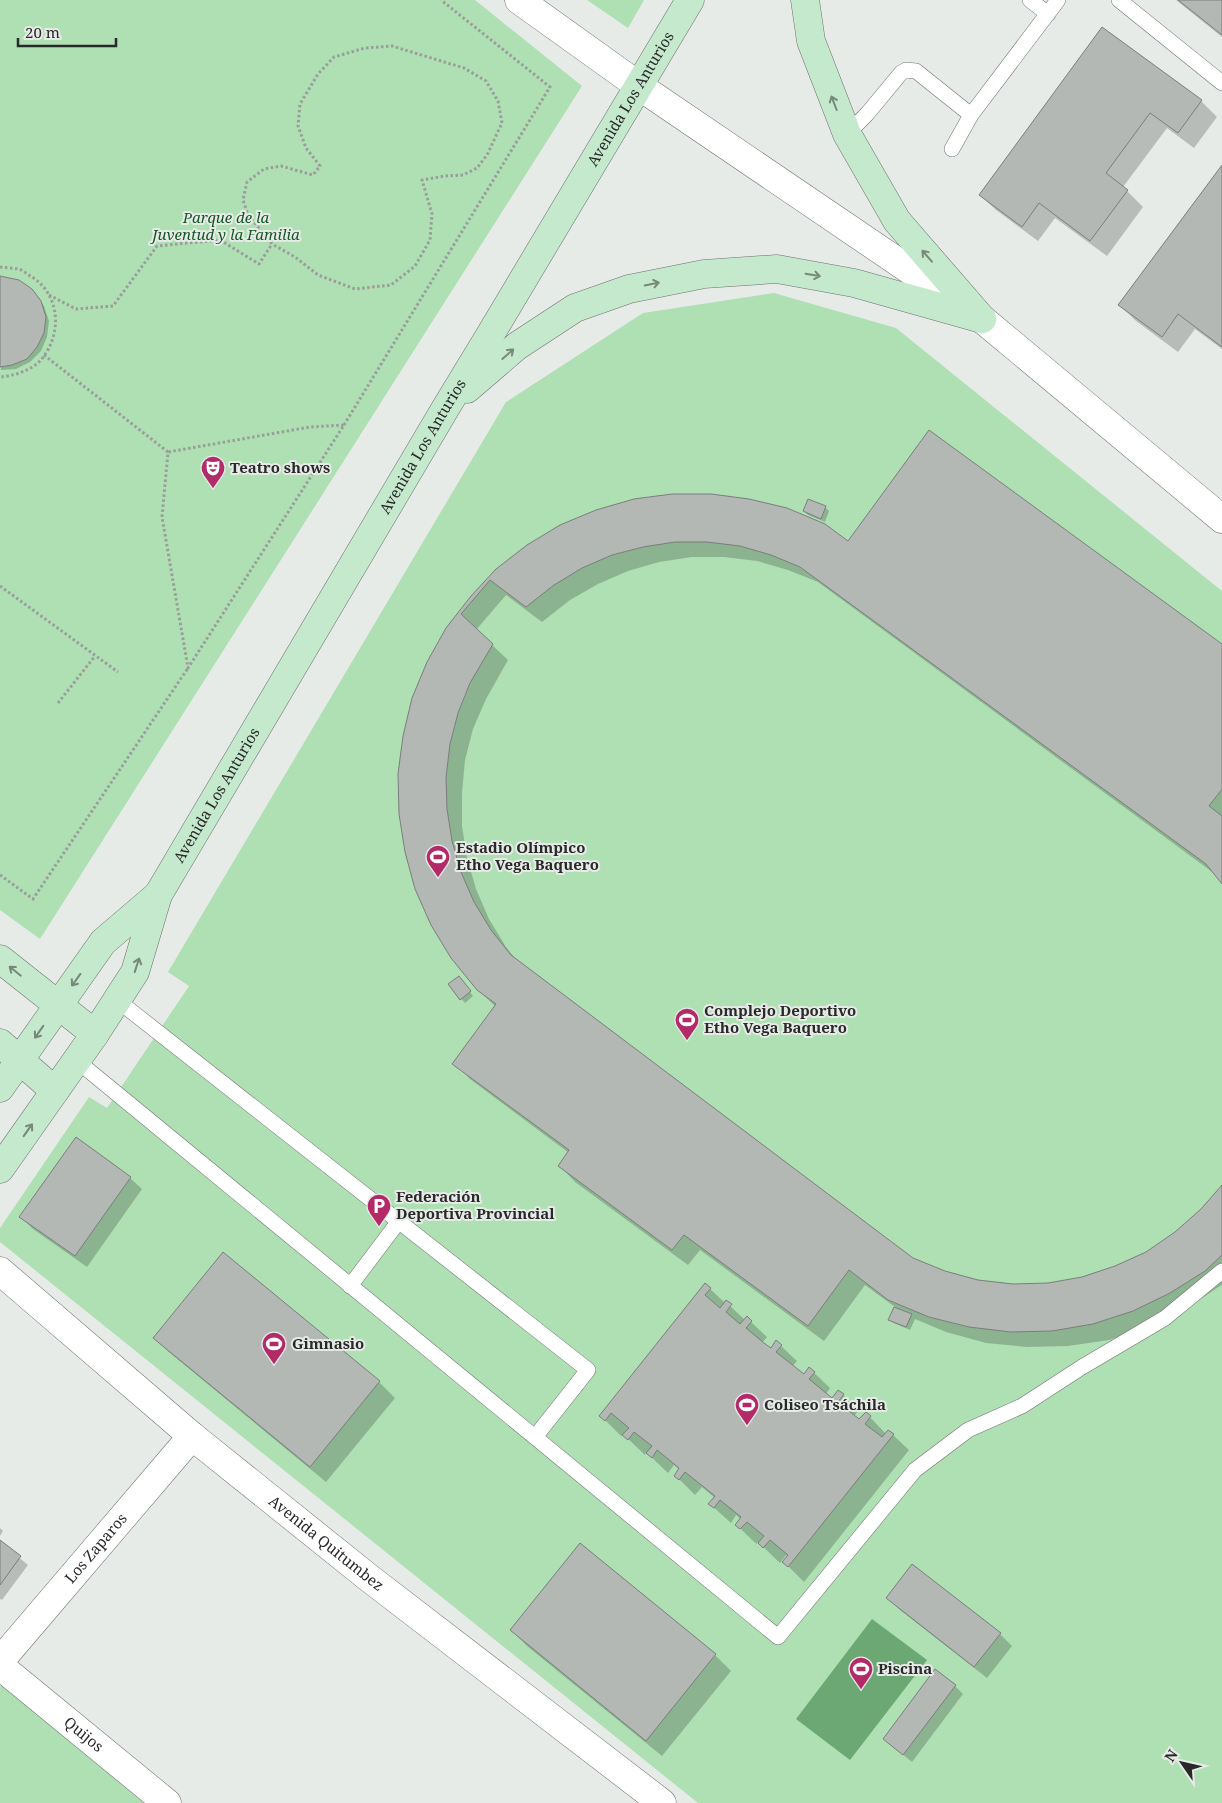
<svg xmlns="http://www.w3.org/2000/svg" width="1222" height="1803" viewBox="0 0 1222 1803" font-family="'Noto Serif',serif">
<style>
.green{fill:#aee0b3}
.water{fill:#6ba873}
.shadow{fill:#0003}
.building{fill:#b4b8b4;stroke:#7b7e7b}
.lines{fill:none;stroke-linecap:round;stroke-linejoin:round}
.lane-casing{stroke:#6d706d;stroke-width:16}
.street-casing{stroke:#6d706d;stroke-width:29}
.secondary-casing{stroke:#6d706d;stroke-width:29}
.path{stroke:#9b9d9b;stroke-width:3;stroke-dasharray:2.5 2.5;stroke-linecap:butt}
.lane{stroke:#fff;stroke-width:15}
.street{stroke:#fff;stroke-width:28}
.secondary{stroke:#c4e9cd;stroke-width:28}
.oneway{stroke:#76897a}
.labels{text-anchor:middle;stroke-width:4;stroke-linejoin:round;paint-order:stroke}
.street-label{font-size:15px;fill:#282928;stroke:#e7ebe7}
.park-label{font-size:15px;font-style:italic;fill:#145725;stroke:#e7ebe7}
.poi-label{font-size:15px;font-weight:bold;fill:#282928;stroke:#e7ebe7;text-anchor:start}
</style>
<rect width="100%" height="100%" fill="#e7ebe7"/>
<path class="green" d="M0,0h475l107,86 -542,853 -40,-29z
M587,0h57l-16,28z
M774,293l122,35 326,263v1212h-524l-698,-561v-14l89,-131 18,11 82,-122 -21,-14 338,-570 137,-89z
M5,1680l148,123h-153v-116z"/>
<path class="water" d="M872,1619l55,41 -77,100 -54,-41z"/>
<path class="shadow" d="M1176,0h46v37z
M1102,29l99,72 16,16 -23,31 -27,-20 -44,59 20,20 -36,49 -52,-38 -17,23 -42,-31 -16,-15z
M1222,167v182l-27,-20 -17,23 -42,-31 -16,-16z
M0,277l36,17 8,12 5,15 -2,16 -6,14 -11,11 -14,7 -15,1z
M825,507l4,4 -4,11 -17,-7 -4,-4z
M561,526l287,17 374,102v237l-7,-8 -397,-292 -30,-12 -31,-9 -33,-4h-32l-33,5 -31,9 -30,13 -28,16 -28,22 -36,-27 -30,35 32,30 -22,39 -13,30 -8,31 -3,33v33l5,32 9,31 13,30 17,28 12,15 394,297 33,13 33,9 35,4 35,-1 34,-6 34,-11 31,-14 29,-20 26,-23 20,-23v98l-2,1 -34,23 -37,18 -40,13 -41,6 -41,1 -41,-4 -40,-11 -31,-13 -5,11 -16,-7 -4,-3 5,-13 -30,-22 -41,56 -124,-91 -12,15 -113,-83 -15,-16 9,-13 -99,-74 -16,-16 42,-56 -18,-17 -46,-66 15,-296 50,-59z
M462,981l11,15 -8,7 -15,-18z
M130,1178l12,11 -55,78 -54,-38 -12,-12z
M223,1254l156,128 16,16 -69,84 -156,-129 -16,-15z
M706,1285l19,18 1,-1 19,18 6,2 16,15 -5,6 9,7 10,-4 16,15 -5,6 12,9 6,-7 20,19 -4,6 7,5 10,-4 15,16 -4,5 5,5 7,-8 20,21 7,1 16,15 -105,132 -20,-20 4,-5 -2,-2 -6,8 -22,-21 -1,2 -5,-4 -15,-15 4,-6 -5,-4 -5,8 -21,-19 5,-6 -13,-11 -7,8 -20,-20 5,-5 -6,-5 -6,8 -22,-21 -1,3 -22,-21 -2,2 -20,-20z
M0,1528l3,3 -3,5z
M0,1542l28,23 -26,35 -2,-1z
M580,1545l135,110 16,16 -69,85 -135,-110 -16,-16z
M912,1566l88,68 12,12 -25,32 -87,-68 -12,-12z
M955,1686l8,8 -51,68 -28,-23z"/>
<path class="building" d="M1178,0h44v35z
M1102,27l100,73 -24,33 -28,-20 -44,60 22,17 -38,51 -51,-38 -17,24 -43,-32z
M1222,165v182l-44,-33 -16,23 -44,-32z
M0,276l19,4 13,9 9,12 5,16 -2,16 -7,14 -10,12 -15,6 -12,2z
M929,430l293,214v145l-13,17 13,10v68l-16,-20 -406,-297 -29,-12 -31,-9 -33,-4h-32l-32,5 -31,8 -30,13 -28,17 -28,22 -36,-27 -29,34 32,30 -23,39 -12,30 -8,31 -4,33 1,32 5,32 9,31 13,30 17,28 20,25 402,303 32,13 33,9 35,4 35,-1 34,-6 33,-11 31,-14 29,-20 26,-23 21,-24v70l-17,16 -35,22 -37,18 -40,13 -41,7 -41,1 -42,-5 -40,-10 -41,-17 -39,-30 -41,56 -124,-91 -12,15 -114,-84 11,-16 -117,-86 44,-60 -19,-14 -26,-32 -20,-33 -16,-36 -10,-37 -6,-38 -1,-40 5,-38 9,-38 15,-36 19,-34 25,-32 25,-27 31,-24 33,-20 36,-15 38,-11 38,-5h39l38,5 38,9 38,16 23,17z
M808,499l18,7 -5,13 -18,-8z
M459,976l12,15 -11,9 -12,-16z
M76,1137l55,40 -56,79 -56,-39z
M223,1252l157,129 -70,86 -157,-129z
M705,1283l6,5 -6,7 15,13 6,-8 6,4 -6,8 14,12 7,-8 5,5 -6,7 18,15 7,5 5,-8 6,5 -6,7 28,22 5,-7 6,5 -6,7 23,19 6,-8 6,4 -6,8 21,17 7,-7 5,4 -6,8 17,13 6,-7 6,4 -106,133 -6,-5 6,-7 -18,-15 -7,8 -5,-5 6,-7 -17,-14 -7,7 -5,-4 6,-8 -21,-17 -6,8 -6,-4 7,-8 -30,-24 -6,8 -5,-4 5,-8 -22,-18 -5,8 -6,-5 6,-7 -18,-14 -6,8 -6,-5 7,-7 -18,-15 -6,8 -6,-5z
M894,1307l18,7 -6,13 -18,-7z
M0,1540l21,16 -21,29z
M580,1543l136,111 -70,87 -136,-111z
M912,1564l89,69 -27,34 -88,-69z
M935,1669l21,16 -53,70 -20,-16z"/>
<g class="lines">
<defs>
<path id="lane" d="M1030,0l18,14
M1119,0l103,83
M847,134l20,-20 34,-41 5,-3 10,1 55,44
M952,149l19,-34 87,-115
M117,1000l471,370 -53,67
M76,1060l702,577 137,-167 53,-40 54,-24 60,-39 83,-49 57,-47
M350,1286l49,-65"/>
<g id="street">
<path d="M519,0l120,86 343,233 240,200"/>
<path id="s1" d="M0,1271l192,165 177,142 293,225"/>
<path id="s2" d="M0,1661l192,-225"/>
<path id="s3" d="M0,1666l167,137"/>
</g>
<g id="secondary">
<path d="M805,0l6,41 36,93 50,87 85,98"/>
<path d="M467,389l50,-43 58,-38 54,-19 75,-15 73,-5 77,14 128,36"/>
<path d="M0,959l95,75"/>
<path d="M0,1043l55,48"/>
<path d="M0,1088l103,-146 55,-47"/>
<path id="s4" d="M0,1169l95,-135 40,-62 23,-77 287,-486 45,-74 200,-335"/>
</g>
</defs>
<use href="#lane" class="lane-casing"/>
<use href="#street" class="street-casing"/>
<use href="#secondary" class="secondary-casing"/>
<path class="path" d="M0,267c6,1 13,1 19,2 5,2 9,6 13,8 30,19 30,61 7,85 -10,9 -26,14 -39,15
M49,295l27,14 37,-3 44,-60 63,-6 39,24 13,-20 -24,-29 -5,-15 4,-18 17,-13 17,-3 32,9 7,-9 -14,-18 -8,-22 2,-22 18,-30 16,-17 31,-9 27,-2 72,22 22,13 12,20 4,22 -15,32 -10,13 -14,7 -18,1 -23,4 10,34 -2,26 -15,26 -24,19 -36,4 -37,-14 -23,-18 -23,-13
M44,355l124,97 -6,65 26,151 156,-243 -34,2 -142,25
M344,425l206,-338 -109,-87
M0,586l118,86
M58,703l37,-47
M0,875l33,24 155,-231"/>
<use href="#lane" class="lane"/>
<use href="#street" class="street"/>
<use href="#secondary" class="secondary"/>
</g>
<defs><path id="oneway-shaft" d="M-6 0H5M1.5-3L5.5 0L1.5 3" fill="none" stroke-width="1.6" stroke-linecap="round" stroke-linejoin="round" transform="scale(1.25)"/></defs>
<g class="oneway">
<use href="#oneway-shaft" transform="translate(834 103) rotate(-111)"/>
<use href="#oneway-shaft" transform="translate(927 256) rotate(-131)"/>
<use href="#oneway-shaft" transform="translate(813 275) rotate(10)"/>
<use href="#oneway-shaft" transform="translate(652 284) rotate(-11)"/>
<use href="#oneway-shaft" transform="translate(508 354) rotate(-41)"/>
<use href="#oneway-shaft" transform="translate(137 965) rotate(-72)"/>
<use href="#oneway-shaft" transform="translate(15 971) rotate(-141)"/>
<use href="#oneway-shaft" transform="translate(76 980) rotate(126)"/>
<use href="#oneway-shaft" transform="translate(39 1032) rotate(125)"/>
<use href="#oneway-shaft" transform="translate(28 1130) rotate(-55)"/>
</g>
<defs>
<symbol id="theatre-pin" viewBox="-11 -11 22 30"><path d="M0 17L-7.5 6A9.5 9.5 0 1 1 7.5 6Z" fill="#b32a69" stroke="#e7ebe7"/><path d="M-5-5.5Q0-4 5-5.5V0Q5 5 0 6Q-5 5-5 0ZM-3.3-2.5H-1v1.5H-3.3ZM1-2.5H3.3v1.5H1ZM-2.8 1Q0 5.5 2.8 1Z" fill="#fff"/></symbol>
<symbol id="stadium-pin" viewBox="-11 -11 22 30"><path d="M0 17L-7.5 6A9.5 9.5 0 1 1 7.5 6Z" fill="#b32a69" stroke="#e7ebe7"/><path d="M0-5a6.5 5 0 1 0 0 10a6.5 5 0 1 0 0-10ZM-3.5-1.8h7v3.6h-7Z" fill="#fff"/></symbol>
<symbol id="parking-pin" viewBox="-11 -11 22 30"><path d="M0 17L-7.5 6A9.5 9.5 0 1 1 7.5 6Z" fill="#b32a69" stroke="#e7ebe7"/><path d="M-3.5-5.5H1a3.5 3.5 0 0 1 0 7H-1V5.5H-3.5ZM-1-3.4V-.6H.8a1.4 1.4 0 0 0 0-2.8Z" fill="#fff"/></symbol>
</defs>
<g fill-rule="evenodd">
<use href="#theatre-pin" x="199" y="454" width="28" height="38"/>
<use href="#stadium-pin" x="424" y="843" width="28" height="38"/>
<use href="#stadium-pin" x="673" y="1006" width="28" height="38"/>
<use href="#parking-pin" x="365" y="1192" width="28" height="38"/>
<use href="#stadium-pin" x="260" y="1330" width="28" height="38"/>
<use href="#stadium-pin" x="733" y="1391" width="28" height="38"/>
<use href="#stadium-pin" x="847" y="1655" width="28" height="38"/>
</g>
<g class="labels">
<g class="street-label">
<text dy="5" stroke="none"><textPath href="#s4" startOffset="1245">Avenida Los Anturios</textPath></text>
<text dy="5" stroke="none"><textPath href="#s4" startOffset="840">Avenida Los Anturios</textPath></text>
<text dy="5" stroke="none"><textPath href="#s4" startOffset="435">Avenida Los Anturios</textPath></text>
<text dy="5" stroke="none"><textPath href="#s1" startOffset="425">Avenida Quitumbez</textPath></text>
<text dy="5" stroke="none"><textPath href="#s2" startOffset="148">Los Zaparos</textPath></text>
<text dy="5" stroke="none"><textPath href="#s3" startOffset="108">Quijos</textPath></text>
</g>
<g class="park-label">
<text x="226" y="223">Parque de la<tspan x="226" dy="17">Juventud y la Familia</tspan></text>
</g>
<g class="poi-label">
<text x="230" y="473">Teatro shows</text>
<text x="456" y="853">Estadio Olímpico<tspan x="456" dy="17">Etho Vega Baquero</tspan></text>
<text x="704" y="1016">Complejo Deportivo<tspan x="704" dy="17">Etho Vega Baquero</tspan></text>
<text x="396" y="1202">Federación<tspan x="396" dy="17">Deportiva Provincial</tspan></text>
<text x="292" y="1349">Gimnasio</text>
<text x="764" y="1410">Coliseo Tsáchila</text>
<text x="878" y="1674">Piscina</text>
</g>
</g>
<g transform="translate(1182 1763) rotate(304)" stroke="#e7ebe7" stroke-width="4" paint-order="stroke">
<path d="M0-4L9 19L0 12L-9 19Z" fill="#282928"/>
<text y="-8" font-size="14" font-weight="bold" text-anchor="middle" fill="#282928">N</text>
</g>
<path d="M18 38v8h98v-8" fill="none" stroke="#282928" stroke-width="2.5"/>
<text x="25" y="38" font-size="15" fill="#282928" stroke="#e7ebe7" stroke-width="4" paint-order="stroke">20 m</text>
</svg>
